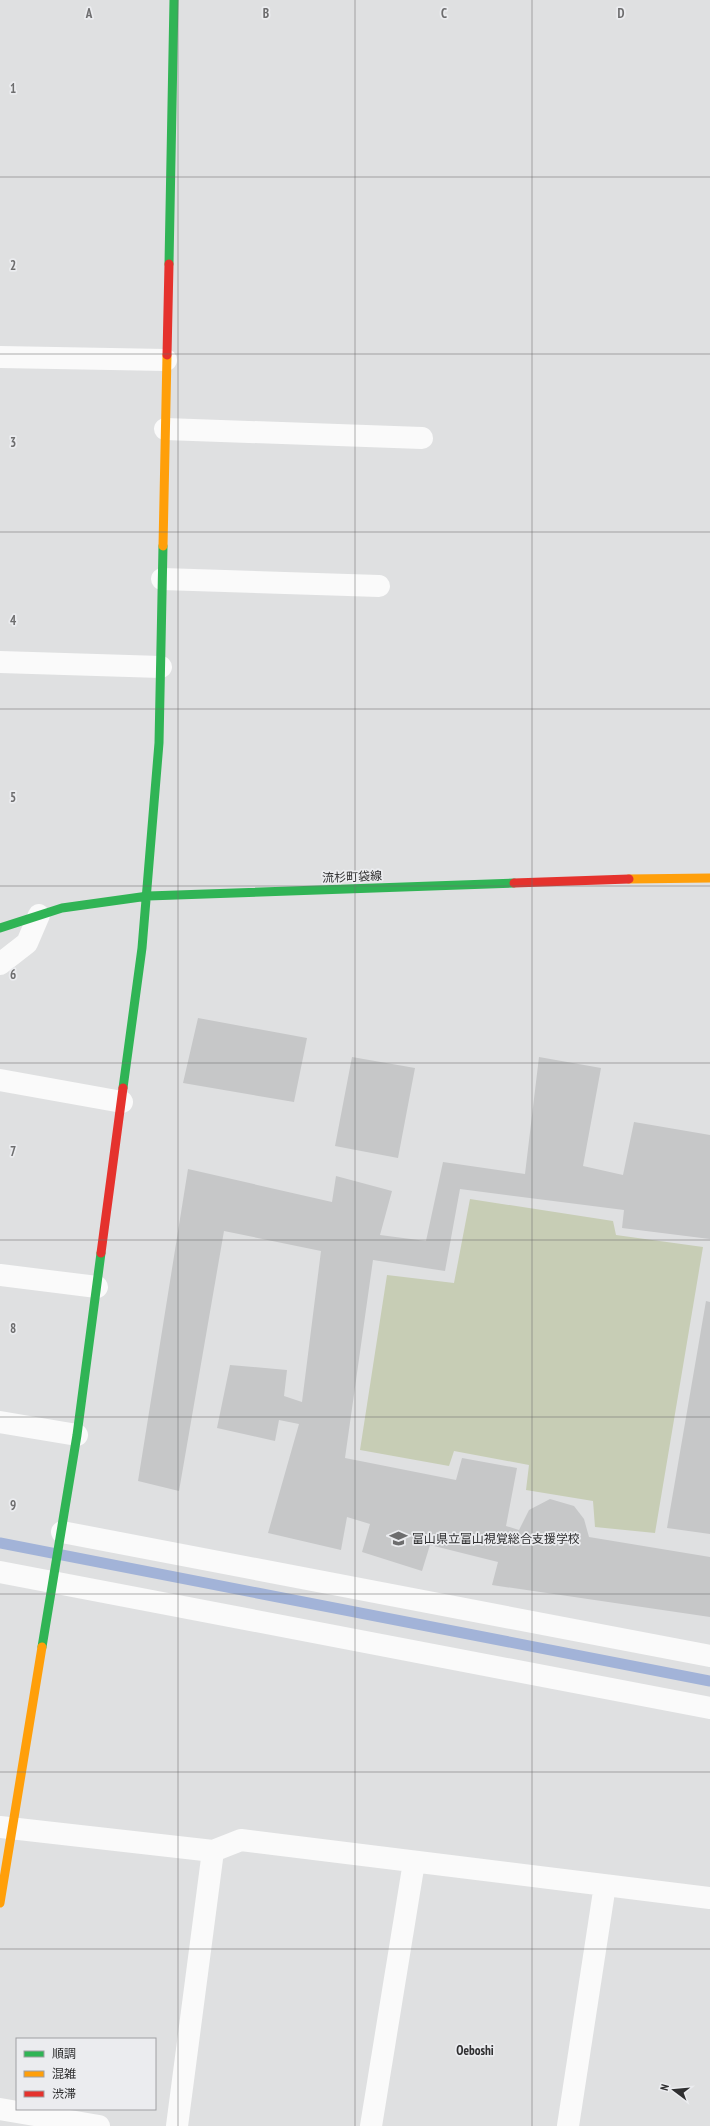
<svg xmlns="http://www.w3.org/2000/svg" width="710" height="2126" viewBox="0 0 710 2126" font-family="'PT Sans Narrow','Noto Sans JP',sans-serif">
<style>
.green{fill:#c7cdb5}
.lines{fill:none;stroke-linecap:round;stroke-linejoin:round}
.stream{stroke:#a2b3d8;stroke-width:11}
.building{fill:#c6c7c8}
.street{stroke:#fafafa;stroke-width:22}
.fast{stroke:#30b455;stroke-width:9}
.slow{stroke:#ff9f0a;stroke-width:9}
.jam{stroke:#e5322d;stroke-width:9}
.grid{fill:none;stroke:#6d6d6e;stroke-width:1;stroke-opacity:0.55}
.labels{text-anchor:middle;stroke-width:3.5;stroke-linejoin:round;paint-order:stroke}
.street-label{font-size:12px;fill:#2f2f30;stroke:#ebecef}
.poi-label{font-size:12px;fill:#2f2f30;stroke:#ebecef;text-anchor:start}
.neighbourhood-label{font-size:13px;font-weight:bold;fill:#2f2f30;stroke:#ebecef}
.grid-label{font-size:13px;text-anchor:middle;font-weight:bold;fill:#6d6d6e;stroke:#ebecef;stroke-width:3.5;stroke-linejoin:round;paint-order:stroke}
</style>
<rect width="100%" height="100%" fill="#dfe0e1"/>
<path class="green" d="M470,1199l143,22 3,14 87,12 -48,286 -60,-6 -2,-26 -67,-11 3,-25 -75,-14 -5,15 -89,-16 27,-175 67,8z"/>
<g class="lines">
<path class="stream" d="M0,1543l710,138"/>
</g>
<path class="building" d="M198,1018l109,20 -13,64 -111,-19z
M352,1057l63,11 -17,90 -63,-12z
M539,1057l62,11 -18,98 40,9 11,-53 76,13v104l-88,-11 2,-18 -164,-21 -15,82 -72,-11 -28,198 111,22 6,-22 55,10 -11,58 13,4 10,-20 21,-11 24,7 10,13 5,18 121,20v60l-218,-32 6,-23 -68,-17 -8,26 -60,-19 8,-28 -23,-7 -6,33 -73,-17 31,-109 -20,-4 -4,21 -58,-13 13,-63 57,5 -3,26 18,6 19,-151 -97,-20 -45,260 -41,-10 50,-312 144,33 4,-26 56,15 -12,44 46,6 17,-79 82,12z
M706,1301l4,1v232l-43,-6z"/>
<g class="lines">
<path class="street" d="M0,357l166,3
M165,429l257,9
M162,579l217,7
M0,662l161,5
M0,964l27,-21 12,-28
M0,1080l122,22
M0,1275l97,12
M0,1422l77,13
M62,1532l648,124
M0,1572l710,136
M0,1827l213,24 28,-11 469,58
M0,2109l99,17
M177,2126l36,-275
M371,2126l43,-264
M568,2126l37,-241"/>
<path class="fast" d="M169,264l5,-264
M0,928l62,-20 86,-12 366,-13
M123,1088l19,-140 17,-205 4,-197
M42,1647l35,-212 24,-182"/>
<path class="slow" d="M163,546l4,-191
M629,879l81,-1
M0,1903l42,-256"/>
<path class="jam" d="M167,355l2,-91
M514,883l115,-4
M101,1253l22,-165"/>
</g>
<path class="grid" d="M178,0v2126M355,0v2126M532,0v2126M0,177h710M0,354h710M0,532h710M0,709h710M0,886h710M0,1063h710M0,1240h710M0,1417h710M0,1594h710M0,1772h710M0,1949h710"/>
<defs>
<symbol id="school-bare" viewBox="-9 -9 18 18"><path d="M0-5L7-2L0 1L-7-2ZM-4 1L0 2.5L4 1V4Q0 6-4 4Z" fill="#6d6d6e" stroke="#ebecef" stroke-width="2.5" paint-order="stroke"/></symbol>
</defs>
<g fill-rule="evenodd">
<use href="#school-bare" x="386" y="1526" width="25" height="25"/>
</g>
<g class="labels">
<g class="street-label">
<text transform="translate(352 877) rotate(-2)" y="4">流杉町袋線</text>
</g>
<g class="poi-label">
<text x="412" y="1543">富山県立富山視覚総合支援学校</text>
</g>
<g class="neighbourhood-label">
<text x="475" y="2055">Oeboshi</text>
</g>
</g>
<g class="grid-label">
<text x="89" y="18">A</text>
<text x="266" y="18">B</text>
<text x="444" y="18">C</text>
<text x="621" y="18">D</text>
<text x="13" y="93">1</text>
<text x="13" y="270">2</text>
<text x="13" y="447">3</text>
<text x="13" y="625">4</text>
<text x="13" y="802">5</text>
<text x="13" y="979">6</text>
<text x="13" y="1156">7</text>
<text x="13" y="1333">8</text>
<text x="13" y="1510">9</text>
</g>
<rect x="16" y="2038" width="140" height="72" fill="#ebecef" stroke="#a0a0a3"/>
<rect x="24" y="2051" width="20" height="6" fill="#30b455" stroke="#a0a0a3"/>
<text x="52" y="2058" font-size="12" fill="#2f2f30">順調</text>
<rect x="24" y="2071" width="20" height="6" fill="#ff9f0a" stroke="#a0a0a3"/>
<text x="52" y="2078" font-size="12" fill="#2f2f30">混雑</text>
<rect x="24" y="2091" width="20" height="6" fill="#e5322d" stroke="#a0a0a3"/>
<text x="52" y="2098" font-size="12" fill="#2f2f30">渋滞</text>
<g transform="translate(674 2090) rotate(286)" stroke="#ebecef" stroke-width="3" paint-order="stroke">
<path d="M0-3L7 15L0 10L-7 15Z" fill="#2f2f30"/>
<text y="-6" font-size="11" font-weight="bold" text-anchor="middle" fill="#2f2f30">N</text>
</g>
</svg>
